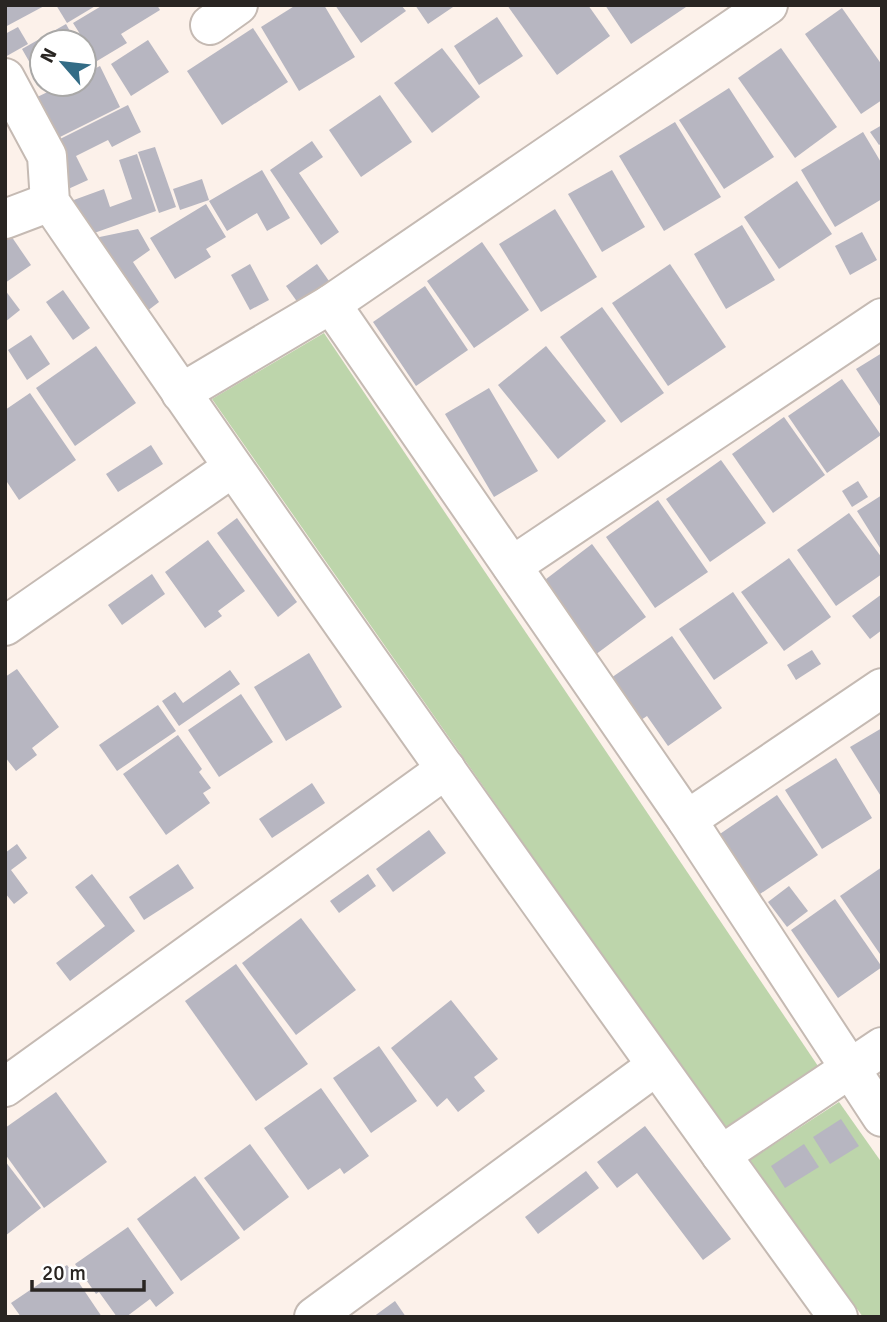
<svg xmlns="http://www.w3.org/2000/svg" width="887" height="1322" viewBox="0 0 887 1322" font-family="Signika,sans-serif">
	<rect width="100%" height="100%" fill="#fcf1ea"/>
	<g fill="#bdd5ab">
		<polygon points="324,333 820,1069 724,1130 212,399"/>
		<polygon points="839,1102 882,1163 882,1317 863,1317 748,1161"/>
	</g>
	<g fill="#b7b6c1">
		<polygon points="5,5 46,5 5,27"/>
		<polygon points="56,5 97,5 67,23"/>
		<polygon points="103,5 157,5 160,10 121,34 127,43 97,61 73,23"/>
		<polygon points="296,5 324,5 355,57 299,91 261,27"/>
		<polygon points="335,5 401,5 406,11 361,43"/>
		<polygon points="415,5 456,5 428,24"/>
		<polygon points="507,5 588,5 610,36 557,75"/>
		<polygon points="605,5 689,5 631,44"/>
		<polygon points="842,8 882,65 882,100 861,114 805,34"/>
		<polygon points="497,17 523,56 479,85 454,46"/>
		<polygon points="66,24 76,42 42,42 42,84 22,49"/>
		<polygon points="18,27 28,44 5,57 5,34"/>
		<polygon points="253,28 288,82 222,125 187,71"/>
		<polygon points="148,40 169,72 131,96 111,64"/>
		<polygon points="442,48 480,97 432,133 394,83"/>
		<polygon points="781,48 837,127 795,158 738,78"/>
		<polygon points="100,66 120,107 48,143 27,102 64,84 84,84 84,74"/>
		<polygon points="729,88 774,157 724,189 679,120"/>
		<polygon points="380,95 412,142 361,177 329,130"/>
		<polygon points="128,105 141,132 112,147 108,140 76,156 88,180 66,190 44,147"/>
		<polygon points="675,122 721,197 664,231 619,156"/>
		<polygon points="882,125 882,143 879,145 870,132"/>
		<polygon points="863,132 882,164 882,199 835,227 801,170"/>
		<polygon points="312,141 323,157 299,173 339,232 321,245 270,170"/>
		<polygon points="155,147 176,207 159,213 138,152"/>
		<polygon points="137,154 156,211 83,237 71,201 104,189 110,207 132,199 119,160"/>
		<polygon points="262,170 290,218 267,231 257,213 227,231 209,201"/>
		<polygon points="612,170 645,227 602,252 568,194"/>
		<polygon points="202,179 209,200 180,210 173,189"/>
		<polygon points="797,181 832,234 779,269 744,217"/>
		<polygon points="206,204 226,237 206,249 211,257 175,279 150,238"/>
		<polygon points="555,209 597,277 541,312 499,244"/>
		<polygon points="742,225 775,280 726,309 694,254"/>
		<polygon points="138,229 150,250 133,262 159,302 142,315 90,239"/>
		<polygon points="7,230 31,265 5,283 5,231"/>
		<polygon points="862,232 877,260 850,275 835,246"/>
		<polygon points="482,242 529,310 474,348 427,281"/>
		<polygon points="250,264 269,300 250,310 231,275"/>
		<polygon points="317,264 329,281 298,303 286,286"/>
		<polygon points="670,264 726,347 668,386 612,303"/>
		<polygon points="425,286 468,350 416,386 373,322"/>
		<polygon points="5,290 20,310 5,322"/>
		<polygon points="63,290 90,328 73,340 46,302"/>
		<polygon points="602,307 664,393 621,423 560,337"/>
		<polygon points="31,335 50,364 27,380 8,350"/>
		<polygon points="96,346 136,403 75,446 36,388"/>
		<polygon points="546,346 606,421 558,459 498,385"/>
		<polygon points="882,353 882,409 856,369"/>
		<polygon points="842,379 881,435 827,473 788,416"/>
		<polygon points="489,388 538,471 494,497 445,414"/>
		<polygon points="30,393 76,460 19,500 5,479 5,410"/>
		<polygon points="784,417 825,475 773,513 732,454"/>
		<polygon points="151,445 163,464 118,492 106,474"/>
		<polygon points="721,460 766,523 710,562 666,499"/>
		<polygon points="858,481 868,497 852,507 842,491"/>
		<polygon points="882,495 882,551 857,511"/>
		<polygon points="658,500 708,572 655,608 606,537"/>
		<polygon points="849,513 882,558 882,574 836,606 797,550"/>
		<polygon points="237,518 297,602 278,617 217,533"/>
		<polygon points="208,540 245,591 218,611 222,616 205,628 165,572"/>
		<polygon points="592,544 646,617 595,655 533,589"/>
		<polygon points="789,558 831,617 784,651 741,592"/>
		<polygon points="152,574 165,594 122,625 108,605"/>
		<polygon points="733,592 768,643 714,680 679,629"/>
		<polygon points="882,594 882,630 870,639 852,616"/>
		<polygon points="672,636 722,708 668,746 647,716 638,722 608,680"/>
		<polygon points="812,650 821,664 796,680 787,665"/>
		<polygon points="309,653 342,707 286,741 254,687"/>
		<polygon points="17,669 59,727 32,748 37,755 16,771 5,757 5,677"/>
		<polygon points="230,670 240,684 179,726 162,701 175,692 183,703"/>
		<polygon points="241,694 273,742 219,777 188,730"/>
		<polygon points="158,705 176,731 117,771 99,745"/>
		<polygon points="882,728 882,798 850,747"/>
		<polygon points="178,735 202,769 199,772 211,788 203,793 210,803 166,835 123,774"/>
		<polygon points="836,758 872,818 822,849 785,790"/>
		<polygon points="312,783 325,803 272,838 259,819"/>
		<polygon points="777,795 818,855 754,898 714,838"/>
		<polygon points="429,830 446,853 393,892 376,869"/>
		<polygon points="17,844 27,858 11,870 28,893 14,904 5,893 5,853"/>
		<polygon points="178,864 194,888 144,920 129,897"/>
		<polygon points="882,867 882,957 840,896"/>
		<polygon points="92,874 135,931 70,981 56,963 105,926 75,887"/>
		<polygon points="368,874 376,886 339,913 330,901"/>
		<polygon points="789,886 808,911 787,927 768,902"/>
		<polygon points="835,899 882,967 838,998 791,930"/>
		<polygon points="301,918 356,990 296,1035 242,963"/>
		<polygon points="236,964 308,1064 256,1101 185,1001"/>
		<polygon points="451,1000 498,1059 474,1077 485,1091 458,1112 447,1098 437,1107 391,1048"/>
		<polygon points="379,1046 417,1101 371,1133 333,1078"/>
		<polygon points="321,1088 369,1156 344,1174 340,1168 308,1190 264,1128"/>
		<polygon points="56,1092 107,1162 44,1208 5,1154 5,1128"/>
		<polygon points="841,1119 859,1146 830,1164 813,1137"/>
		<polygon points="645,1126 731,1239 703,1260 637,1173 617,1188 597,1162"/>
		<polygon points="250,1144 289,1197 244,1231 204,1178"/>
		<polygon points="804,1144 819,1167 785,1188 771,1166"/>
		<polygon points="5,1161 41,1208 5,1236"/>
		<polygon points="586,1171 599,1188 538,1234 525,1217"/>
		<polygon points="195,1176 240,1238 181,1281 137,1219"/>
		<polygon points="128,1227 174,1293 156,1307 150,1299 126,1317 117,1317 99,1292 96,1294 75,1264"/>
		<polygon points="67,1265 102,1317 21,1317 11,1303"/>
		<polygon points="395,1301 406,1317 373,1317"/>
	</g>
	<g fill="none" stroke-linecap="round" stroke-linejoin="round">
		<defs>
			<g id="street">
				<polyline points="210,25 238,5"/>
				<path d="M 5,78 L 47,156 L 50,202 C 307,577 571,948 838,1317"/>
				<polyline points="5,219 50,202"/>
				<polyline points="331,304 687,820 882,1117"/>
				<polyline points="181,393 331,304 768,5"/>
				<polyline points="512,566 882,318"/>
				<polyline points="5,626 232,468"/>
				<polyline points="687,820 882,688"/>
				<polyline points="5,1087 446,769"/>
				<polyline points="721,1155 882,1047"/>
				<polyline points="314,1317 656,1066"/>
			</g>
		</defs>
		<use href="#street" stroke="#c5bab3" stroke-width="42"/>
		<use href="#street" stroke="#fff" stroke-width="38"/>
	</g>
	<rect width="887" height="1322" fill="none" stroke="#292522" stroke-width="14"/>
	<g transform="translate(63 63) rotate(298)"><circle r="33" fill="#ffffff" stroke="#a9a8a7" stroke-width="2"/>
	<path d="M0-5L12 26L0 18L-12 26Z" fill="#336c86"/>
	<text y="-10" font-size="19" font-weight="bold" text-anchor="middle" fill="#292522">N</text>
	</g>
	<path d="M32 1280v10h112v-10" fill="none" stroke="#292522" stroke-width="3.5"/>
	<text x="42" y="1280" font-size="21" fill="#292522" stroke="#ffffff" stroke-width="5" paint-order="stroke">20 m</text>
</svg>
